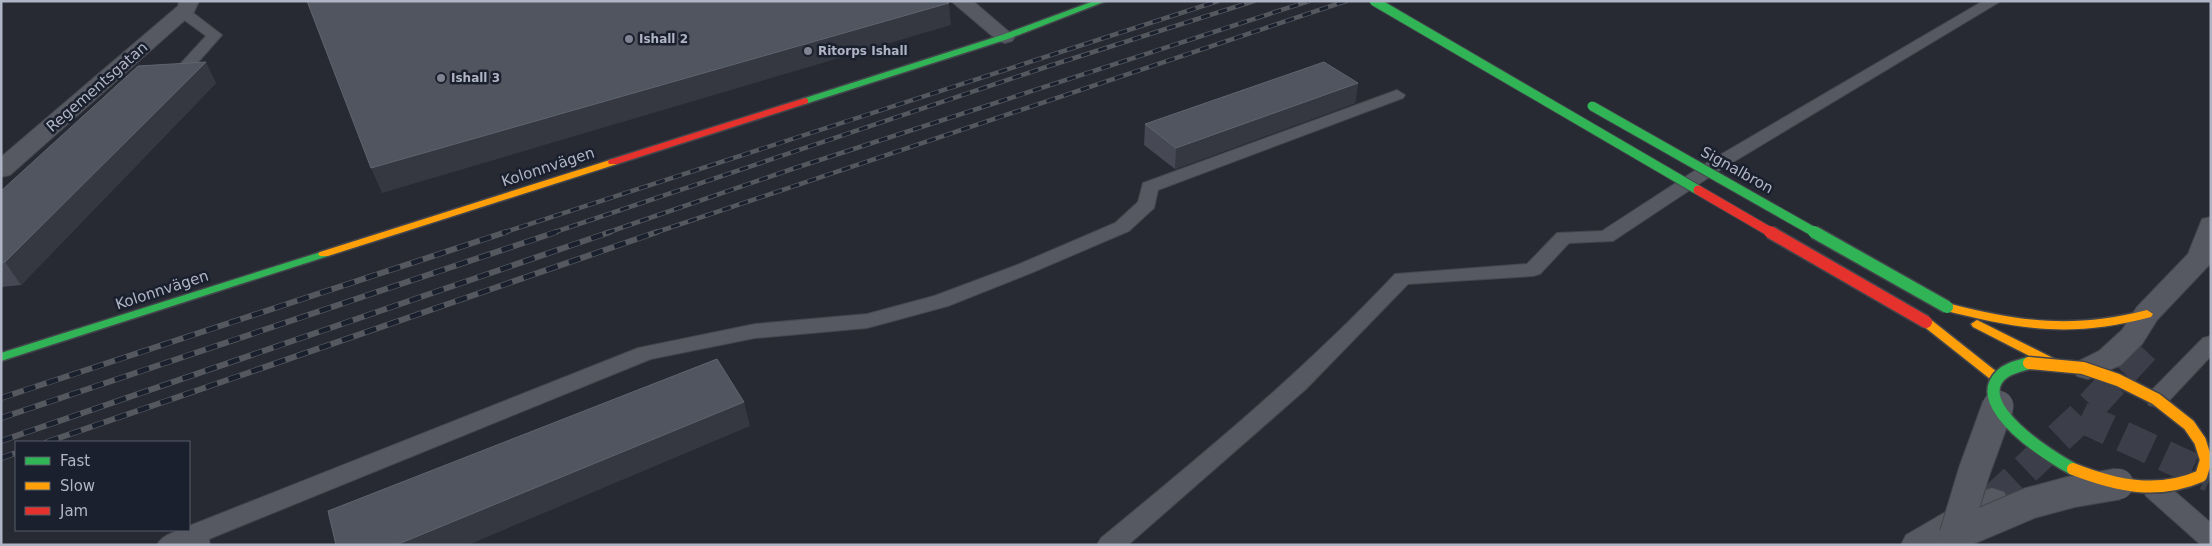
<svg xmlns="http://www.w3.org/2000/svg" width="2212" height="546" viewBox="0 0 2212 546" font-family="'DejaVu Sans',sans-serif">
	<rect width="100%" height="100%" fill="#272a33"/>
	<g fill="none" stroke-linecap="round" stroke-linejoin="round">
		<g stroke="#3c3f49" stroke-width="31" stroke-dasharray="31 15" stroke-linecap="butt">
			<polyline points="2081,417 2211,477"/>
			<polyline points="1992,501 2081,417 2151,341"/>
		</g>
		<defs>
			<g id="lane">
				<path d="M 1983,1 L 2001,1 L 1720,170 L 1613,241 L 1569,243 L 1540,274 L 1533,276 L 1408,284 L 1306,389 L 1128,545 L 1097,545 L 1101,538 C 1203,454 1305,370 1395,274 L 1527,264 L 1557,233 L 1602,231 L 1708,162 Z"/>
				<polygon points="180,10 192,12 222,35 186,76 180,78 172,73 206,36 183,19 175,17 173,14 175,11"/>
				<path d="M 1397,90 L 1405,95 L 1403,98 L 1158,190 L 1154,208 L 1129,231 L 1031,273 L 948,306 L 867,328 L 755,338 L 651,359 L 209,539 L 210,545 L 157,545 C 163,534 177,530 189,530 L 189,526 L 638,348 L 755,324 L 867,314 L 934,296 L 1017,265 L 1115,223 L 1138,202 L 1143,183 Z"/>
				<polygon points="2211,336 2211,356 2165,405 2157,407 2149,405 2146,399 2149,393 2203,338"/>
				<polygon points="2155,480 2164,482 2211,523 2211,545 2201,545 2146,496 2143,489 2146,482"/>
			</g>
			<g id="street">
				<polygon points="179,1 199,1 194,12 10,175 1,177 1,157 178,6"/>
				<polygon points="951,1 973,1 1015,37 1012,41 1005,43 998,41"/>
				<polygon points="2211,217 2211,263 2157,320 2142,344 2121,365 2088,379 2077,376 2073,369 2077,362 2099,351 2122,330 2137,307 2188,254 2202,219"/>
				<polygon points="1992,488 2004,492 2009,501 2004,510 1948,545 1901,545 1906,535 1980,492"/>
			</g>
			<g id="fast">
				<polygon points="1094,1 1106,1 1008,39 808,103 805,104 800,101 802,99 1002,35"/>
				<polygon points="324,251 330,254 328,256 1,361 1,353"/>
			</g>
			<g id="slow">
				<polygon points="613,159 617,160 618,162 617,164 328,256 320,256 318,254 320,252"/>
				<path d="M 1947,303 C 2020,322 2073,329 2147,310 L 2153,314 L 2151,317 C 2072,338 2021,330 1943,310 L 1941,307 Z"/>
				<polygon points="1926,318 1930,319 2002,376 2004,379 2002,382 1994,382 1922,325 1920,322"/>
				<polygon points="1977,320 2057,360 2059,363 2057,366 2049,366 1973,327 1971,324"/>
			</g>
			<polygon id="jam" points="805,98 808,99 808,103 617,164 609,164 608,162 609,160"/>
		</defs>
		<use href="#lane" stroke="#43454c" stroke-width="2"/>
		<use href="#street" stroke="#43454c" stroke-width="2"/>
		<use href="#fast" stroke="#43454c" stroke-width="3"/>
		<use href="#slow" stroke="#43454c" stroke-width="3"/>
		<use href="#jam" stroke="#43454c" stroke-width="3"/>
		<use href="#lane" fill="#565961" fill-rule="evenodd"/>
		<use href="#street" fill="#565961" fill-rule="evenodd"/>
		<use href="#fast" fill="#30b455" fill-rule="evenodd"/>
		<use href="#slow" fill="#ff9f0a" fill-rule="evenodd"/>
		<use href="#jam" fill="#e5322d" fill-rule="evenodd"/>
		<defs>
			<g id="rail-far1">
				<polyline points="502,233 1218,1"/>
				<polyline points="552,233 1049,66 1254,1"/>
				<polyline points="606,233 795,168 1309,1"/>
				<polyline points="654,233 1346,1"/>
			</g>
			<g id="rail">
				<polyline points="1,398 506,232"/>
				<polyline points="1,418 556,232"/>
				<polyline points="1,441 610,232"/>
				<polyline points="47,442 657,232"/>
				<polyline points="1,458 16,453"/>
			</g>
		</defs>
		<use href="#rail-far1" stroke="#55585e" stroke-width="4.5"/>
		<use href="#rail" stroke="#55585e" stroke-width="6"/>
		<use href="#rail-far1" stroke="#1a202d" stroke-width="3" stroke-dasharray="9" stroke-linecap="butt"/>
		<use href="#rail" stroke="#1a202d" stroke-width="4.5" stroke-dasharray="12" stroke-linecap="butt"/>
		<defs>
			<g id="street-bridge">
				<polyline points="1955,535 2030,503 2071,492 2118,484"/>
				<polyline points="1955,535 1974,472 1998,406"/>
			</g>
			<g id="fast-bridge-far1">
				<polyline points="1374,1 1698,190"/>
				<polyline points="1592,106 1816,233"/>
			</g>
			<g id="fast-bridge">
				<polyline points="1814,232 1947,307"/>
				<path d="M 2029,363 C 2019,366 2008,368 2001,375 C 1968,406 2052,458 2073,469"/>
			</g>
			<path id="slow-bridge" d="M 2029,363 L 2083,368 L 2118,380 L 2156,399 L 2189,425 L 2200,441 L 2206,460 L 2201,476 C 2157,495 2117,486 2073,469"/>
			<polyline id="jam-bridge-far1" points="1698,190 1772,233"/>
			<polyline id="jam-bridge" points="1770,232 1926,322"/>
		</defs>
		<use href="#street-bridge" stroke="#43454c" stroke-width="33" stroke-linecap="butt"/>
		<use href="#fast-bridge-far1" stroke="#43454c" stroke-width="11" stroke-linecap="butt"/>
		<use href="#fast-bridge" stroke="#43454c" stroke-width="15" stroke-linecap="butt"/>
		<use href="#slow-bridge" stroke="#43454c" stroke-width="15" stroke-linecap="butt"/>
		<use href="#jam-bridge-far1" stroke="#43454c" stroke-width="11" stroke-linecap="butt"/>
		<use href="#jam-bridge" stroke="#43454c" stroke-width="15" stroke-linecap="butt"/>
		<use href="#street-bridge" stroke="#565961" stroke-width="31"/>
		<use href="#fast-bridge-far1" stroke="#30b455" stroke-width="9"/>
		<use href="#fast-bridge" stroke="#30b455" stroke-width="12"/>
		<use href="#slow-bridge" stroke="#ff9f0a" stroke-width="12"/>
		<use href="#jam-bridge-far1" stroke="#e5322d" stroke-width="9"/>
		<use href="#jam-bridge" stroke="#e5322d" stroke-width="12"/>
	</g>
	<g fill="#464953">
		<polygon points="216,83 21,285 1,287 1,191"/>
		<polygon points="1358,83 1355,103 1175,169 1144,145 1145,124"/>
	</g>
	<g fill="#353841">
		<polygon points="949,3 951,25 382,193 371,168"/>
		<polygon points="206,62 216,83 21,285 5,262"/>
		<polygon points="1358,83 1355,103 1175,169 1176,148"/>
		<polygon points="744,402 750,426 468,545 396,545"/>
	</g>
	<g fill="#51555f" stroke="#60646f">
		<polygon points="307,1 947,1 949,3 371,168"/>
		<polygon points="206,62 5,262 1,263 1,191 138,66"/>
		<polygon points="1324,62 1358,83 1176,148 1145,124"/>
		<polygon points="717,359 744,402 396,545 336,545 328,511"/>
	</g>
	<g fill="#808492" stroke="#1a202d" stroke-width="2">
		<circle cx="629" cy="39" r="5"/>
		<circle cx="808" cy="51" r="5"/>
		<circle cx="441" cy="78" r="5"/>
	</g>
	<g text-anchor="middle" stroke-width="5" stroke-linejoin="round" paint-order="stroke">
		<g font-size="12" font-weight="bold" fill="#b0b5c5" stroke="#1a202d" text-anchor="start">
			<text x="639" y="43">Ishall 2</text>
			<text x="818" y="55">Ritorps Ishall</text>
			<text x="451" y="82">Ishall 3</text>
		</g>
		<g font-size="15" fill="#b0b5c5" stroke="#1a202d">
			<text transform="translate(97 87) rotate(-41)" y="5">Regementsgatan</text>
			<text transform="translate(548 167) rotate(-18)" y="5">Kolonnvägen</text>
			<text transform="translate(1737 170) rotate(29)" y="5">Signalbron</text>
			<text transform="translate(162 290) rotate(-18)" y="5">Kolonnvägen</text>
		</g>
	</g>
	<rect width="2212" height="546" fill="none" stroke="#b0b5c5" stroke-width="5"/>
	<rect x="15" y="441" width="175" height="90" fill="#1a202d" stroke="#565c6a"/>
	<rect x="25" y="457" width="25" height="8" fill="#30b455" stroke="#565c6a"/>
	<text x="60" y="466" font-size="15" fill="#b0b5c5">Fast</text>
	<rect x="25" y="482" width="25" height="8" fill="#ff9f0a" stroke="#565c6a"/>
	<text x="60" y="491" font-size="15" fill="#b0b5c5">Slow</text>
	<rect x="25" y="507" width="25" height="8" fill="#e5322d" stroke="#565c6a"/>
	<text x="60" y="516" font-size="15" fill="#b0b5c5">Jam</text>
</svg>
